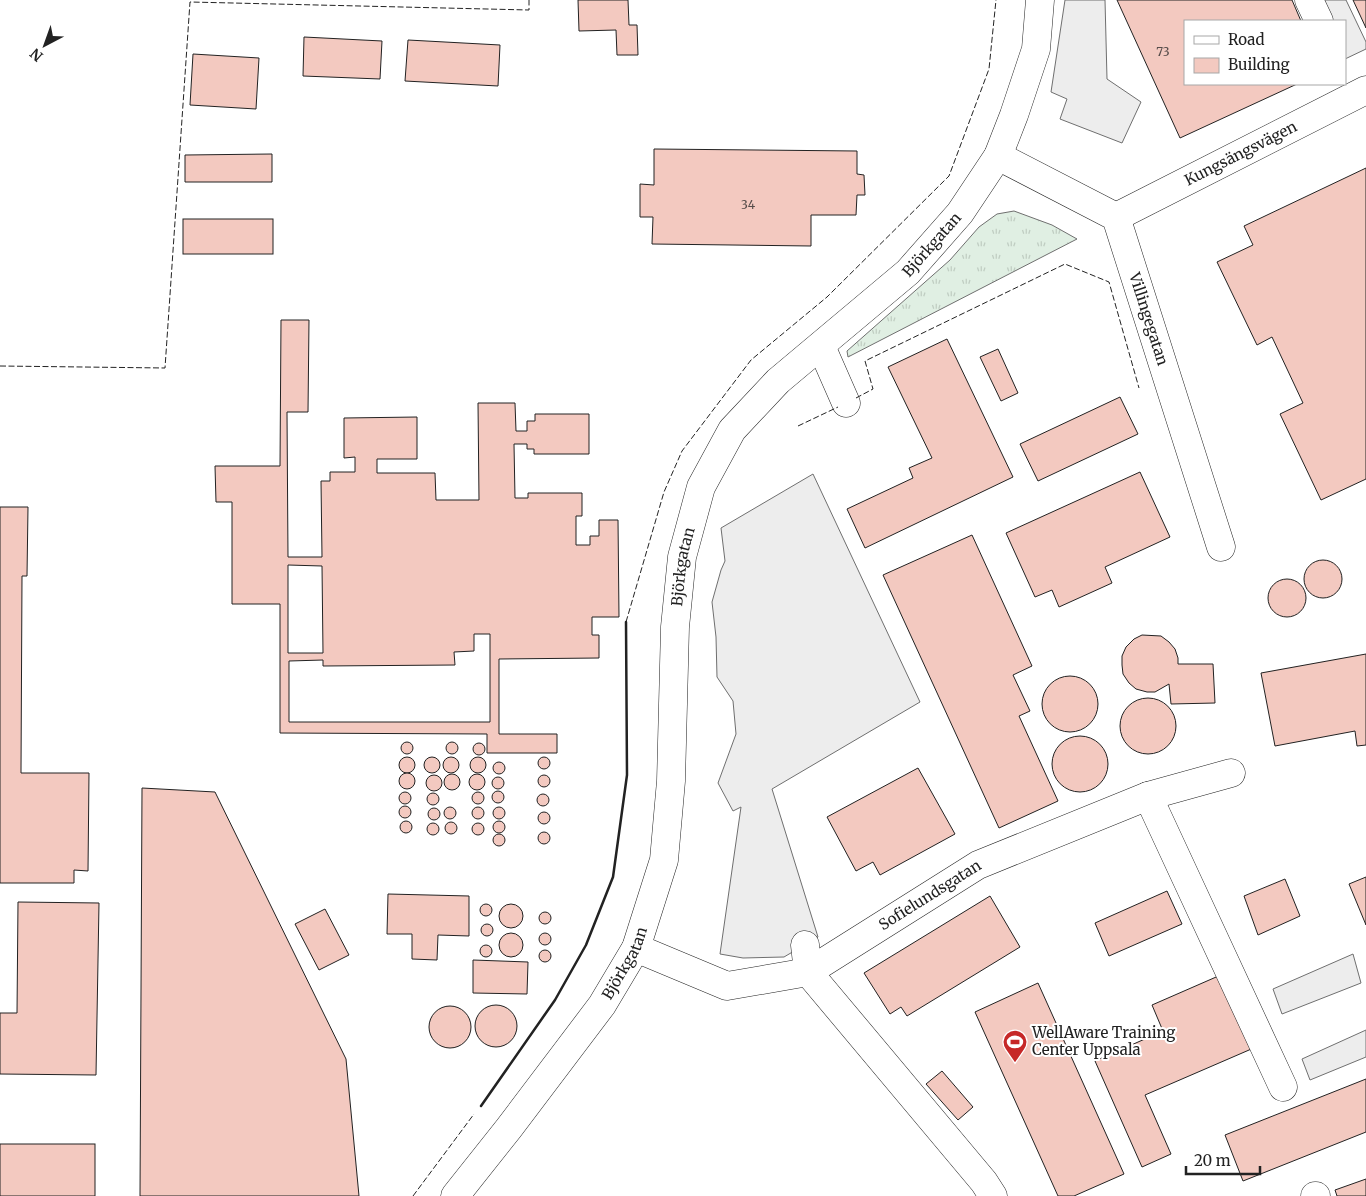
<svg xmlns="http://www.w3.org/2000/svg" width="1366" height="1196" viewBox="0 0 1366 1196" font-family="Merriweather,serif">
	<defs>
		<pattern id="grass-tufts" width="24" height="20" patternUnits="userSpaceOnUse" patternTransform="scale(1.25)"><rect width="24" height="20" fill="#e0efe3"/><path d="M3 7l-1-3M5 7V3M7 7l1-3M15 17l-1-3M17 17v-4M19 17l1-3" fill="none" stroke="#c0cdc2"/></pattern>
	</defs>
	<rect width="100%" height="100%" fill="#fff"/>
	<polygon fill="url(#grass-tufts)" stroke="#6f6f6f" points="1014,211 1052,225 1077,239 848,357 847,351 950,260 979,227 997,214"/>
	<g fill="#ededed" stroke="#6f6f6f">
		<polygon points="1065,0 1105,0 1107,79 1141,102 1122,143 1060,119 1067,99 1051,92"/>
		<polygon points="1309,0 1346,0 1366,42 1366,49 1345,59 1345,21 1319,21"/>
		<polygon points="813,474 920,702 772,789 818,937 784,957 743,958 720,954 741,807 733,811 718,783 736,734 733,701 717,677 716,637 712,602 721,570 725,561 721,528"/>
		<polygon points="1353,954 1361,983 1282,1014 1273,989"/>
		<polygon points="1366,1030 1366,1057 1310,1080 1302,1059"/>
	</g>
	<g fill="#f3c9c0" stroke="#222" fill-rule="evenodd">
		<polygon points="578,0 628,0 629,25 637,25 638,55 617,55 616,30 579,31"/>
		<polygon points="1117,0 1292,0 1301,21 1185,21 1185,84 1297,84 1180,138"/>
		<polygon points="1353,0 1366,0 1366,28"/>
		<polygon points="304,37 382,41 380,79 303,76"/>
		<polygon points="408,40 500,45 498,86 405,81"/>
		<polygon points="193,54 259,58 256,109 190,105"/>
		<polygon points="654,149 857,151 857,174 864,175 865,195 857,195 856,215 811,215 811,246 652,244 653,217 640,217 640,184 654,185"/>
		<polygon points="272,154 272,182 185,182 185,155"/>
		<polygon points="1366,168 1366,479 1321,500 1280,414 1303,403 1272,337 1257,345 1217,262 1253,245 1244,226"/>
		<rect x="183" y="219" width="90" height="35"/>
		<path d="M 281,320 L 309,320 L 308,412 L 287,412 L 288,557 L 322,557 L 321,481 L 330,481 L 330,472 L 355,472 L 355,457 L 344,458 L 344,418 L 417,417 L 417,459 L 377,459 L 377,473 L 435,473 L 436,500 L 479,500 L 478,403 L 515,403 L 516,431 L 527,431 L 527,421 L 535,421 L 535,414 L 589,414 L 589,454 L 534,454 L 534,449 L 527,449 L 527,444 L 514,444 L 515,498 L 528,498 L 528,493 L 582,493 L 582,516 L 576,516 L 576,545 L 590,545 L 590,536 L 599,536 L 599,520 L 618,520 L 619,617 L 592,617 L 592,635 L 599,635 L 599,658 L 499,659 L 499,734 L 557,734 L 557,753 L 487,753 L 487,734 L 280,733 L 280,604 L 232,604 L 232,502 L 216,502 L 215,466 L 280,466 ZM 288,565 L 322,566 L 323,653 L 288,653 ZM 474,634 L 490,634 L 490,722 L 289,722 L 289,661 L 323,660 L 323,666 L 455,665 L 454,652 L 474,651 Z"/>
		<polygon points="947,339 1013,477 865,548 847,509 913,478 909,468 932,458 888,367"/>
		<polygon points="998,349 1018,393 1001,401 980,357"/>
		<polygon points="1120,397 1138,434 1038,481 1020,444"/>
		<polygon points="1140,472 1170,537 1105,567 1112,583 1059,607 1052,590 1035,597 1006,533"/>
		<polygon points="0,507 28,507 27,576 22,576 21,773 89,773 88,871 74,870 74,883 0,883"/>
		<polygon points="972,535 1032,666 1013,675 1030,711 1019,716 1058,801 999,828 883,575"/>
		<circle cx="1323" cy="579" r="19"/>
		<circle cx="1287" cy="598" r="19"/>
		<polygon points="1142,635 1161,636 1169,642 1175,649 1178,658 1178,664 1213,664 1215,703 1171,704 1169,684 1155,692 1147,692 1136,689 1129,683 1123,674 1122,665 1122,656 1126,647 1134,639"/>
		<polygon points="1366,654 1366,745 1357,746 1355,731 1275,746 1261,673"/>
		<circle cx="1070" cy="704" r="28"/>
		<circle cx="1148" cy="726" r="28"/>
		<circle cx="1080" cy="764" r="28"/>
		<circle cx="452" cy="748" r="6"/>
		<circle cx="407" cy="748" r="6"/>
		<circle cx="479" cy="749" r="6"/>
		<circle cx="544" cy="763" r="6"/>
		<circle cx="451" cy="765" r="8"/>
		<circle cx="432" cy="765" r="8"/>
		<circle cx="407" cy="765" r="8"/>
		<circle cx="478" cy="765" r="8"/>
		<circle cx="499" cy="768" r="6"/>
		<polygon points="918,768 955,834 880,875 873,862 856,871 827,817"/>
		<circle cx="407" cy="781" r="8"/>
		<circle cx="477" cy="782" r="8"/>
		<circle cx="452" cy="782" r="8"/>
		<circle cx="544" cy="781" r="6"/>
		<circle cx="434" cy="783" r="8"/>
		<circle cx="498" cy="783" r="6"/>
		<polygon points="142,788 215,792 346,1059 359,1196 140,1196"/>
		<circle cx="498" cy="797" r="6"/>
		<circle cx="405" cy="798" r="6"/>
		<circle cx="478" cy="798" r="6"/>
		<circle cx="433" cy="799" r="6"/>
		<circle cx="543" cy="800" r="6"/>
		<circle cx="405" cy="812" r="6"/>
		<circle cx="499" cy="813" r="6"/>
		<circle cx="478" cy="813" r="6"/>
		<circle cx="450" cy="813" r="6"/>
		<circle cx="434" cy="814" r="6"/>
		<circle cx="544" cy="818" r="6"/>
		<circle cx="406" cy="827" r="6"/>
		<circle cx="499" cy="827" r="6"/>
		<circle cx="451" cy="828" r="6"/>
		<circle cx="433" cy="829" r="6"/>
		<circle cx="478" cy="829" r="6"/>
		<circle cx="544" cy="838" r="6"/>
		<circle cx="499" cy="840" r="6"/>
		<polygon points="1366,877 1366,925 1349,884"/>
		<polygon points="1285,879 1300,916 1258,935 1244,896"/>
		<polygon points="1167,891 1182,924 1109,956 1095,923"/>
		<polygon points="388,894 469,896 469,936 438,935 437,960 412,959 412,934 387,934"/>
		<polygon points="990,896 1020,947 907,1016 901,1007 890,1014 864,973"/>
		<polygon points="18,902 99,903 96,1075 0,1074 0,1013 17,1013"/>
		<circle cx="486" cy="910" r="6"/>
		<circle cx="511" cy="916" r="12"/>
		<polygon points="325,909 349,955 319,970 295,924"/>
		<circle cx="545" cy="918" r="6"/>
		<circle cx="487" cy="930" r="6"/>
		<circle cx="545" cy="939" r="6"/>
		<circle cx="511" cy="945" r="12"/>
		<circle cx="486" cy="951" r="6"/>
		<circle cx="545" cy="956" r="6"/>
		<polygon points="473,960 528,962 527,994 473,993"/>
		<polygon points="1223,974 1256,1047 1145,1095 1171,1154 1142,1167 1095,1061 1163,1031 1152,1005"/>
		<polygon points="1038,983 1124,1174 1074,1196 1058,1196 975,1012"/>
		<circle cx="496" cy="1026" r="21"/>
		<circle cx="450" cy="1027" r="21"/>
		<polygon points="942,1071 973,1107 958,1120 926,1084"/>
		<polygon points="1366,1079 1366,1132 1243,1181 1225,1135"/>
		<rect x="0" y="1144" width="95" height="52"/>
		<polygon points="1366,1179 1366,1196 1337,1196 1335,1190"/>
	</g>
	<g fill="none" stroke-linecap="round" stroke-linejoin="round">
		<defs>
			<g id="minor">
				<polyline points="1309,0 1319,21"/>
				<path id="s1" d="M 998,156 L 1116,217 L 1221,547"/>
				<path id="s2" d="M 1116,217 L 1366,90"/>
				<polyline points="821,346 846,403"/>
				<polyline points="1148,796 1283,1087"/>
				<polyline points="805,945 808,972 984,1182 993,1196"/>
				<path id="s3" d="M 636,948 L 727,986 L 808,972 L 978,865 L 1148,796 L 1231,773"/>
				<path id="s4" d="M 455,1196 L 509,1128 L 602,1005 L 636,948 L 664,860 L 671,781 L 675,627 L 682,557 L 701,487 L 732,430 L 778,381 L 908,272 L 960,213 L 998,156 L 1014,115 L 1036,49 L 1040,0"/>
				<polyline points="1315,1196 1316,1196"/>
			</g>
		</defs>
		<use href="#minor" stroke="#222" stroke-width="29"/>
		<use href="#minor" stroke="#fff" stroke-width="28"/>
		<g stroke="#222" stroke-width="1" stroke-dasharray="6 2.5" stroke-linecap="butt">
			<polyline points="0,366 165,368 190,2 529,10 529,0"/>
			<polyline points="856,398 873,389 865,361 1065,264 1109,282 1139,388"/>
			<polyline points="798,426 838,407"/>
			<polyline points="626,622 664,492 682,451 751,360 827,297 949,176 989,69 996,0"/>
			<polyline points="413,1196 474,1114"/>
		</g>
		<polyline stroke="#222" stroke-width="2.5" points="481,1106 555,1000 586,945 613,877 627,775 626,622"/>
	</g>
	<defs>
		<symbol id="stadium-pin" viewBox="-11 -11 22 30"><path d="M0 17L-7.5 6A9.5 9.5 0 1 1 7.5 6Z" fill="#c62828" stroke="#fff"/><path d="M0-5a6.5 5 0 1 0 0 10a6.5 5 0 1 0 0-10ZM-3.5-1.8h7v3.6h-7Z" fill="#fff"/></symbol>
	</defs>
	<g fill-rule="evenodd">
		<use href="#stadium-pin" x="1001" y="1028" width="28" height="38"/>
	</g>
	<g text-anchor="middle" stroke-width="4" stroke-linejoin="round" paint-order="stroke">
		<g font-size="12" fill="#564c4a">
			<text x="1163" y="56">73</text>
			<text x="748" y="209">34</text>
		</g>
		<g font-size="15" fill="#222" stroke="#fff">
			<text dy="5" stroke="none"><textPath href="#s2" startOffset="140">Kungsängsvägen</textPath></text>
			<text dy="5" stroke="none"><textPath href="#s4" startOffset="1114">Björkgatan</textPath></text>
			<text dy="5" stroke="none"><textPath href="#s1" startOffset="240">Villingegatan</textPath></text>
			<text dy="5" stroke="none"><textPath href="#s4" startOffset="694">Björkgatan</textPath></text>
			<text dy="5" stroke="none"><textPath href="#s3" startOffset="325">Sofielundsgatan</textPath></text>
			<text dy="5" stroke="none"><textPath href="#s4" startOffset="289">Björkgatan</textPath></text>
		</g>
		<g font-size="15" fill="#222" stroke="#fff" text-anchor="start">
			<text x="1032" y="1038">WellAware Training<tspan x="1032" dy="17">Center Uppsala</tspan></text>
		</g>
	</g>
	<rect x="1184" y="20" width="162" height="65" fill="#ffffff" stroke="#a7a7a7"/>
	<rect x="1194" y="36" width="25" height="8" fill="#ffffff" stroke="#a7a7a7"/>
	<text x="1228" y="45" font-size="15" fill="#222222">Road</text>
	<rect x="1194" y="58" width="25" height="15" fill="#f3c9c0" stroke="#a7a7a7"/>
	<text x="1228" y="70" font-size="15" fill="#222222">Building</text>
	<g transform="translate(45 45) rotate(221)" stroke="#ffffff" stroke-width="4" paint-order="stroke">
	<path d="M0-4L9 19L0 12L-9 19Z" fill="#222222"/>
	<text y="-8" font-size="14" font-weight="bold" text-anchor="middle" fill="#222222">N</text>
	</g>
	<path d="M1186 1166v8h74v-8" fill="none" stroke="#222222" stroke-width="2.5"/>
	<text x="1194" y="1166" font-size="15" fill="#222222" stroke="#ffffff" stroke-width="4" paint-order="stroke">20 m</text>
</svg>
